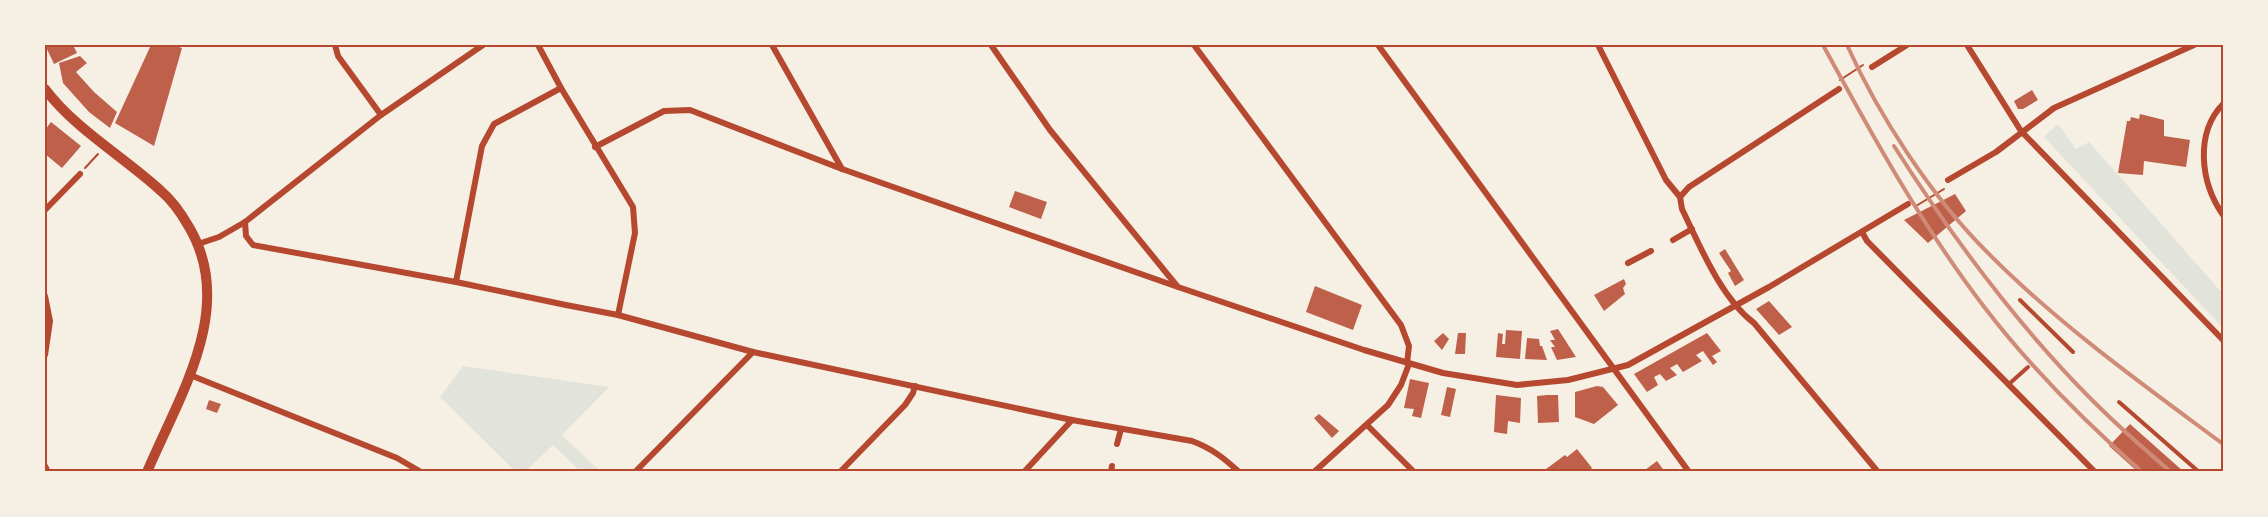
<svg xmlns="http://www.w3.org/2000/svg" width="2268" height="517" viewBox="0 0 2268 517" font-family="Montserrat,sans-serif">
	<rect width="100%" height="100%" fill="#f6efe4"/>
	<g fill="#e2e4dc">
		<polygon points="2058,124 2076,149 2089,142 2223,294 2223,328 2044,137"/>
		<polygon points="463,366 609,387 562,435 601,472 581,472 553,445 525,472 516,472 440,397"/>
	</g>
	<g fill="#bf614a">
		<polygon points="45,45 73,45 77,53 54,64"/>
		<polygon points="151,45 173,45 182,48 154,146 115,123"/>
		<polygon points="80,56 87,63 76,72 94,92 117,112 110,128 89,112 63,83 59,63"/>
		<polygon points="2032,90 2038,100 2023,109 2018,109 2014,101"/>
		<polygon points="2140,114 2164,120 2164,136 2190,140 2186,167 2144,161 2143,175 2118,173 2127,121 2130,121 2131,117 2139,119"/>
		<polygon points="51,122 81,146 62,168 45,154 45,130"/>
		<polygon points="1015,191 1047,202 1041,219 1009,207"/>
		<polygon points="1955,194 1966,211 1928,243 1904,220"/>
		<polygon points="1725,249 1744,280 1735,286 1728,273 1731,271 1719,253"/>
		<polygon points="1624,279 1626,284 1623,288 1625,294 1604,311 1594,295"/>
		<polygon points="1315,286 1362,305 1353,330 1306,312"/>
		<polygon points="1769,301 1792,327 1779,335 1756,309"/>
		<polygon points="1558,329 1576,357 1557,360 1551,347 1555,347 1550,340 1555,340 1550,331"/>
		<polygon points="1506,330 1522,331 1520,359 1496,357 1498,333 1503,334 1502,344 1505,344"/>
		<polygon points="1443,333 1449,339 1442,350 1434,341"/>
		<polygon points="1458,333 1466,333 1465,354 1455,354"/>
		<polygon points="1707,333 1721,351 1712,356 1717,362 1713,365 1703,351 1696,355 1702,361 1683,372 1677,364 1670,368 1677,375 1666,381 1660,374 1654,377 1658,385 1647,392 1634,374"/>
		<polygon points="1527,338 1539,339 1540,346 1542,346 1547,360 1525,359"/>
		<polygon points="1410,379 1429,383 1421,418 1412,416 1414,409 1404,408"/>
		<polygon points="1597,386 1603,387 1618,405 1594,424 1575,417 1575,392"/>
		<polygon points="1447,387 1456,389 1450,417 1441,415"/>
		<polygon points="1496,395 1521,398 1520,423 1508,421 1507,434 1494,432"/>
		<polygon points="1547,395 1558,395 1559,422 1538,423 1537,396"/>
		<polygon points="209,400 221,404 217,413 206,409"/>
		<polygon points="1319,414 1339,431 1332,438 1314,418"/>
		<polygon points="2130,424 2184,472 2138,472 2109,446"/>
		<polygon points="1577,449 1592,468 1588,472 1542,472 1565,455 1567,457"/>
		<polygon points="1657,461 1665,472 1641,472 1645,470"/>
	</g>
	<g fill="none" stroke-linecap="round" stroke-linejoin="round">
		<g stroke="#b5482f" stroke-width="2">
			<polyline points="1840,80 1863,65"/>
			<polyline points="85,168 98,154"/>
			<polyline points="1916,206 1944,189"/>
		</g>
		<g stroke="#b5482f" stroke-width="4">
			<polyline points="2020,300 2073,352"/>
			<polyline points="2009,384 2028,367"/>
			<polyline points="2119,402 2199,472"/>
		</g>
		<g stroke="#b5482f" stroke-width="6">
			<polyline points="335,45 338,56 381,115"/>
			<polyline points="538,45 561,88 633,207 635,233 618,315"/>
			<polyline points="772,45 842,169"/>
			<polyline points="991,45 1050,130 1177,286"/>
			<polyline points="1194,45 1401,325 1409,346 1407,363"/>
			<polyline points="1378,45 1689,472"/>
			<path d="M 1598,45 L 1666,180 L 1680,197 L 1682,209 C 1700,246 1721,298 1754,323 L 1878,472"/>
			<polyline points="1967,45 2021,131 2223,340"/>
			<polyline points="1872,67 1907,45"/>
			<path d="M 2223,104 C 2195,133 2200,182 2223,215"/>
			<polyline points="595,147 664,111 690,110 842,169 1178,287 1364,350 1443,373 1517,385 1568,380 1628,365 1769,287 1908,204"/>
			<polyline points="1948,180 1996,152 2054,108 2194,45"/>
			<polyline points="1680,197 1689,187 1839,89"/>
			<polyline points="45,210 80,174"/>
			<path d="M 245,222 L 246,236 L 253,245 L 456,282 L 566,305 L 618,315 L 753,352 L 1072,420 L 1192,441 C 1211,448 1224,458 1239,472"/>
			<polyline points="1862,232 1867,241 2095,472"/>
			<polyline points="1673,240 1692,229"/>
			<polyline points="198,244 219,237 245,222 381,115 483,45"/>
			<polyline points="1628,263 1651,251"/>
			<polyline points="456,282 482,146 494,124 561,88"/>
			<polyline points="45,296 50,321 45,355"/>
			<polyline points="190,375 397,458 421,472"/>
			<polyline points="1367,425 1414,472"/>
			<polyline points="1117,444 1121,429"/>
			<polyline points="45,466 48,472"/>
			<polyline points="635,472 753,352"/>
			<polyline points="840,472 905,405 913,393 915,386"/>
			<polyline points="1024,472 1072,420"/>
			<polyline points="1111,472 1112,466"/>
			<polyline points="1314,472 1388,405 1401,385 1409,364"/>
		</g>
		<path stroke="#b5482f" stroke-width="10" d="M 45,89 C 76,130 123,156 161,191 C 173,201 181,213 189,227 C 237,308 179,396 147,472"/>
		<g stroke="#cf8b77" stroke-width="4">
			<path d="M 1823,45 C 1872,135 1922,226 1985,308 C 2031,368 2085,422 2142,472"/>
			<path d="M 1847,45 C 1879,116 1931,196 1987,252 C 2058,324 2142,384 2223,444"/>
			<path d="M 1894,146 C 1952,237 2017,325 2093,401 C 2118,426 2144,449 2171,472"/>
		</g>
	</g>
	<rect width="2268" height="517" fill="none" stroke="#f6efe4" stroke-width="93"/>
	<rect x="46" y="46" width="2176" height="424" fill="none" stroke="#b5482f" stroke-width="2"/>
</svg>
